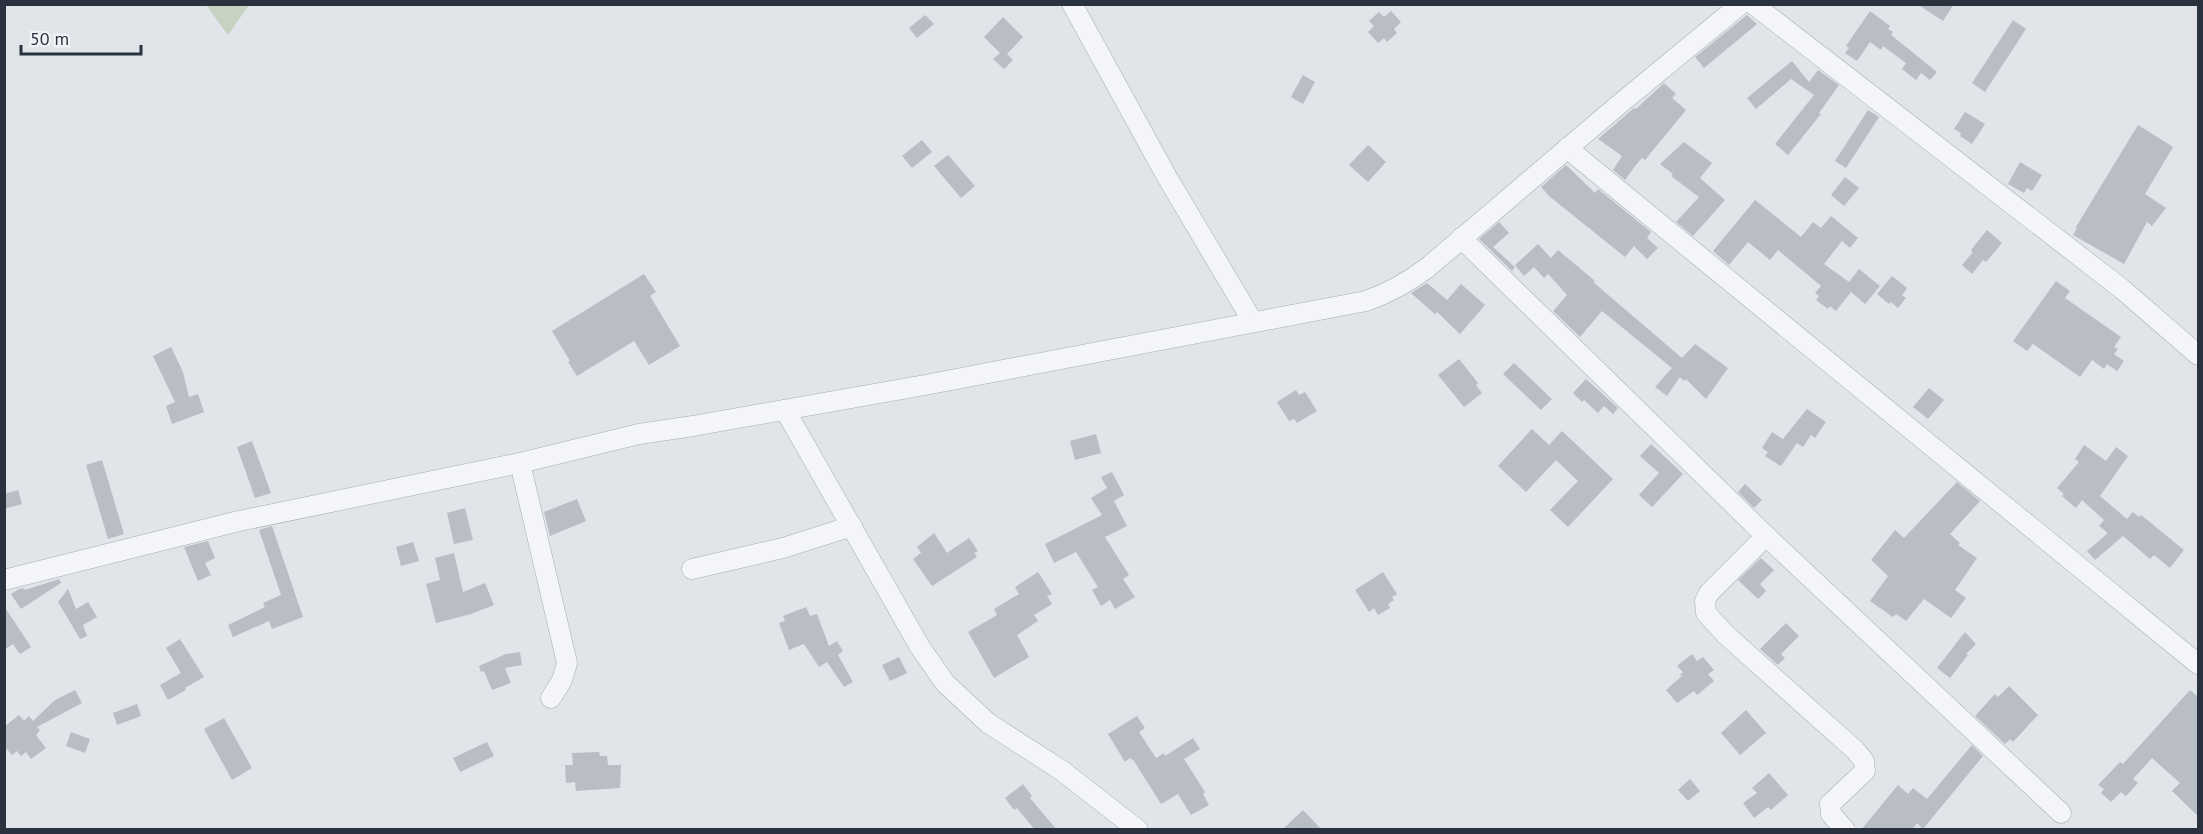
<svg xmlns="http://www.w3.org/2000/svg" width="2203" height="834" viewBox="0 0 2203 834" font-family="'PT Sans',sans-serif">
	<rect width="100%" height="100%" fill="#e1e4e9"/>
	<polygon fill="#c6d3c3" points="206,5 249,5 228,35"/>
	<g fill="#b9bdc6">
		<polygon points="1917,4 1954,4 1943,21"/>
		<polygon points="1391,11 1401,22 1394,29 1397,33 1387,42 1384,38 1378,43 1368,32 1374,26 1369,21 1379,12 1384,17"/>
		<polygon points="1870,11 1890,26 1888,29 1893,32 1891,35 1937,72 1930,80 1921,73 1916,80 1902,69 1906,63 1883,46 1881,50 1870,42 1857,61 1845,53 1849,48 1846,46"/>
		<polygon points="925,15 934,24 917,38 909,28"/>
		<polygon points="1747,15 1757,24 1704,68 1695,57"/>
		<polygon points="1003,17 1023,37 1007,54 1013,60 1004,69 993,59 1000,53 984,37"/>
		<polygon points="2013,20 2026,29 1985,92 1972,83"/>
		<polygon points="1792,61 1809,82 1818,70 1839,85 1819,113 1821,114 1788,155 1775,144 1814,95 1791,79 1756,109 1747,98"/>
		<polygon points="1303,75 1315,82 1303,104 1291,97"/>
		<polygon points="1664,83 1676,94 1672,98 1686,110 1645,160 1642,158 1635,166 1625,180 1613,170 1622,156 1598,139 1634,108 1636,109"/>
		<polygon points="1868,110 1879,117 1846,168 1835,161"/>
		<polygon points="1965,112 1985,124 1972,144 1960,136 1961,133 1954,129"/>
		<polygon points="2138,125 2173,147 2145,194 2166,208 2152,226 2147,222 2124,264 2073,235 2077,228 2076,227"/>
		<polygon points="922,140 932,152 912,168 902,156"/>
		<polygon points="1684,142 1712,163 1700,178 1725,200 1693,236 1676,222 1699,197 1671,176 1673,174 1660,164"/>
		<polygon points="1368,145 1386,162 1368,182 1349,165"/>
		<polygon points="948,155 975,186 961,198 934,166"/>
		<polygon points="2020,162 2042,175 2032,191 2027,188 2024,193 2008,184"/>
		<polygon points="1566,165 1595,193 1598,189 1651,232 1647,238 1658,248 1647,259 1634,246 1625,257 1549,196 1541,187"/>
		<polygon points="1845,177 1859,188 1844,206 1831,195"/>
		<polygon points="1755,200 1801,237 1813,222 1821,228 1831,216 1858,238 1850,248 1842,241 1824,264 1849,282 1859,269 1880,286 1865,304 1851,292 1836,311 1830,306 1828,309 1816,300 1819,296 1815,293 1821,286 1778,250 1770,260 1748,242 1729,265 1713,251"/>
		<polygon points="1499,222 1509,233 1493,247 1515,267 1512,271 1479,239"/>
		<polygon points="1987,230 2002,243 1986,262 1983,260 1972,274 1962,265 1973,252 1971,250"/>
		<polygon points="1538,244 1551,258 1558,250 1595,281 1593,282 1682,358 1695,344 1728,368 1706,399 1686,379 1684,381 1680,377 1667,396 1655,387 1672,368 1602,311 1580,337 1553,311 1567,295 1548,274 1544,278 1534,267 1524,276 1515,265"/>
		<polygon points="644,274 656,292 650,296 680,346 649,365 634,341 577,376 568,362 570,361 552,331"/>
		<polygon points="1892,276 1907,288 1902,295 1906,298 1898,308 1891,302 1889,304 1877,294"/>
		<polygon points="2056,281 2070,291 2065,298 2121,337 2114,347 2118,349 2114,354 2124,361 2117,371 2107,364 2104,369 2092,360 2080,377 2033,344 2027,351 2013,341"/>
		<polygon points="1427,283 1447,300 1461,284 1485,305 1460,334 1437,312 1435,314 1411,293"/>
		<polygon points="171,347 183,372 189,397 198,394 204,412 172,424 166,406 175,402 153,356"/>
		<polygon points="1459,359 1478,383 1476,385 1482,393 1464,407 1438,375"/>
		<polygon points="1514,363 1552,399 1541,410 1503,374"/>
		<polygon points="1586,379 1618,408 1613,414 1604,406 1598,413 1584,400 1582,402 1573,393"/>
		<polygon points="1929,388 1944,400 1928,419 1913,407"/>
		<polygon points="1296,390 1299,395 1305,392 1317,411 1297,423 1294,419 1289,421 1277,402"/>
		<polygon points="1807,409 1826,422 1815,438 1811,435 1803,447 1797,443 1781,466 1765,456 1768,452 1762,448 1772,432 1783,439"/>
		<polygon points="1532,429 1549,445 1562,431 1613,479 1568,527 1550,510 1578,481 1556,460 1526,492 1498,466"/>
		<polygon points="1096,434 1101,453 1075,460 1070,441"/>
		<polygon points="252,441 271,493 255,498 237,447"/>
		<polygon points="1651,444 1683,474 1652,507 1639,495 1659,473 1640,456"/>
		<polygon points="2084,445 2106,461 2116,447 2128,456 2100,496 2127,519 2133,512 2139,517 2141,515 2184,550 2170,568 2154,555 2150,559 2123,536 2095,560 2087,551 2108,533 2099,526 2104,520 2082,500 2076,508 2062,496 2064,494 2057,488 2079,462 2075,459"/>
		<polygon points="102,460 124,534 108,539 86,465"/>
		<polygon points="1112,472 1124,495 1114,501 1127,526 1105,537 1129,575 1123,579 1135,597 1115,609 1110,600 1101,606 1092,590 1098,587 1076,552 1054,563 1045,544 1102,515 1091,498 1107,488 1101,477"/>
		<polygon points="1957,482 1980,501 1950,534 1960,543 1958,545 1977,558 1955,590 1966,598 1951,618 1924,599 1906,621 1896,614 1893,617 1870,601 1888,576 1871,560 1895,530 1904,538"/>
		<polygon points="1745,484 1762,500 1754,508 1738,492"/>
		<polygon points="18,490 22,504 4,509 4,494"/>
		<polygon points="577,499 586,521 550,536 544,512"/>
		<polygon points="465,508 473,540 454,544 447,513"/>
		<polygon points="272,526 303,617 272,629 269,621 233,637 228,625 265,607 263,603 281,595 259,530"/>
		<polygon points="934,533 947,553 969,538 978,551 974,553 977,557 932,586 913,559 921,553 917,547"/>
		<polygon points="208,541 215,558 205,563 211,575 198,581 184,547"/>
		<polygon points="413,542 419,561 401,566 396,547"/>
		<polygon points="454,553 463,592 485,583 494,605 471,614 436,623 426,584 440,580 435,558"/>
		<polygon points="1761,558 1774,570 1760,584 1766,591 1758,599 1738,580"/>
		<polygon points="1038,572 1052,594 1047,596 1052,604 1034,615 1038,621 1017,635 1029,657 994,678 968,632 997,615 994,609 1019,594 1015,587"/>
		<polygon points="1383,572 1397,594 1392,597 1394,600 1388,604 1390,608 1378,615 1374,608 1369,612 1355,590"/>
		<polygon points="59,579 61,583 21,609 11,594 19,589 23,588 25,590"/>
		<polygon points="68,589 76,609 88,602 97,617 83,625 87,636 80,639 58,602"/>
		<polygon points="4,606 31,647 20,654 13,644 4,650"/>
		<polygon points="806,607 810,616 817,614 829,646 837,641 843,651 838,655 853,682 844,687 827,662 819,667 804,644 789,650 779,623 785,621 783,616"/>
		<polygon points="1786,623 1799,636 1781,654 1785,658 1778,665 1760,649"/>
		<polygon points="1965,632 1976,644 1966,654 1968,655 1950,678 1937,668"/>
		<polygon points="180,639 204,677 185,688 186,690 168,700 160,685 181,673 166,648"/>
		<polygon points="520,652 522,665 505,668 511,683 492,690 484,671 481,672 479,666 506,654"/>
		<polygon points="1692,654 1697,661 1703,657 1714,670 1708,674 1714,681 1697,695 1694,691 1677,703 1666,690 1682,676 1680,675 1683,672 1677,666"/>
		<polygon points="899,657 907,673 890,681 882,665"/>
		<polygon points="2009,686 2038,715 2013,742 2010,739 2005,744 1975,716 1995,694 1998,697"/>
		<polygon points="75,690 82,703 37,727 40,730 36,735 46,748 31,759 26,752 21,756 17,751 12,755 4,746 4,727 19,715 24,721 29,716 33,721 55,700"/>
		<polygon points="2190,690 2199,698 2199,817 2172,791 2180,783 2152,758 2133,779 2138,783 2126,796 2121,792 2111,802 2101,793 2104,789 2098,785 2120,762 2123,764"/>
		<polygon points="137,704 141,716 117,725 113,713"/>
		<polygon points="1746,710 1766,733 1740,755 1721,733"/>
		<polygon points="1137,716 1145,728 1139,732 1156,758 1164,753 1165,756 1193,738 1200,749 1184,759 1205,792 1203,794 1209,805 1191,815 1178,794 1161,804 1134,761 1130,758 1125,762 1108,734"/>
		<polygon points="224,718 252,768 232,780 204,729"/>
		<polygon points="71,732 90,739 85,753 66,746"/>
		<polygon points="487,742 494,756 460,772 453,758"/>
		<polygon points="1972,745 1983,756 1923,829 1917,823 1912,830 1861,830 1898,785 1908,794 1913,788 1927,799"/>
		<polygon points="599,752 600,756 607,756 608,765 621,765 620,788 576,791 575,782 566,783 565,765 573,765 572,753"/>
		<polygon points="1769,773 1788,795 1771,810 1768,807 1754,818 1743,803 1757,793 1752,788"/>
		<polygon points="1690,779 1700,791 1688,801 1678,790"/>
		<polygon points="1023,784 1032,796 1030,798 1057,830 1035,830 1017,808 1014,810 1005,798"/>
		<polygon points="1303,810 1322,830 1282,830"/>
	</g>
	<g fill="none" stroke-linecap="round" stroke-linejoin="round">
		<defs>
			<g id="minor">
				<polyline points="1072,4 1167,177 1253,322"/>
				<polyline points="1753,4 2122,289 2198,355"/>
				<polyline points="1567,148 2198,664"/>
				<polyline points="1461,238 1766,536 2061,813"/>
				<polyline points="785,410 920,647 945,683 988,723 1061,770 1138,830"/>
				<polyline points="520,463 567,663 562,680 551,698"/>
				<polyline points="1766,536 1709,593 1705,601 1706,613 1726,635 1855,750 1864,761 1865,771 1830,804 1831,814 1845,830"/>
				<polyline points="692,569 783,548 852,526"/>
				<path d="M 4,580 L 239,521 L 520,463 L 639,434 L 693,426 L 925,385 L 1366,301 C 1389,293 1407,283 1427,268 L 1616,107 L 1741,4"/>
			</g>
		</defs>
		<use href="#minor" stroke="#a6abb3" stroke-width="21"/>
		<use href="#minor" stroke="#f4f5f8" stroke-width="20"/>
	</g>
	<rect width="2203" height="834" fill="none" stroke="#2a3240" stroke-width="12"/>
	<path d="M21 45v9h120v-9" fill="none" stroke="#2a3240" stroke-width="3"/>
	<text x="30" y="45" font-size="18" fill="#2a3240" stroke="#f1f3f7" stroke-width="4.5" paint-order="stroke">50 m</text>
</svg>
